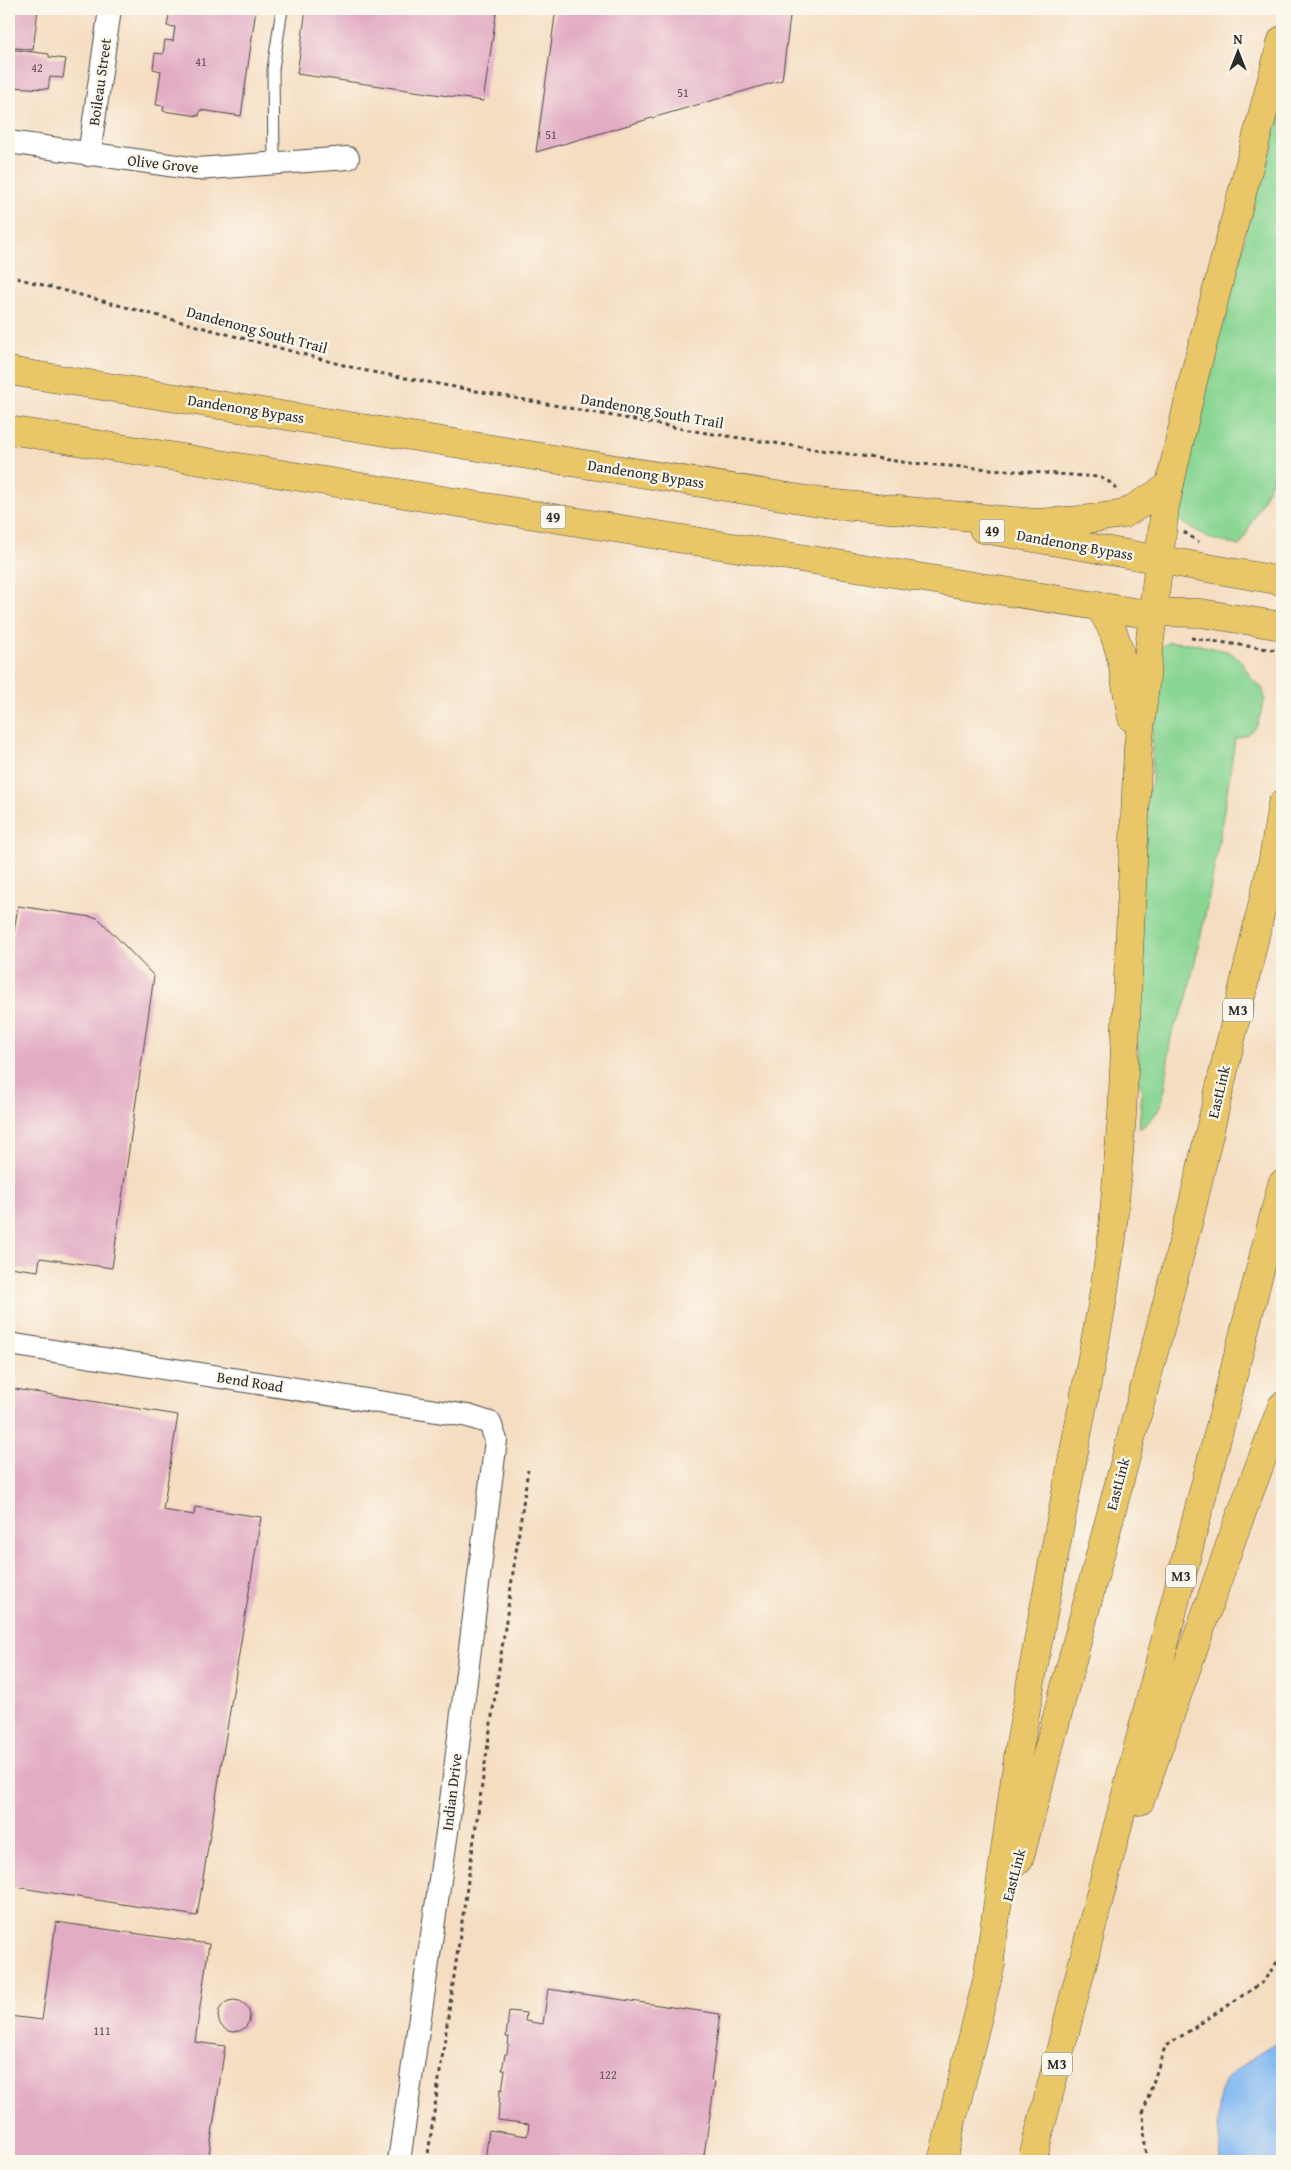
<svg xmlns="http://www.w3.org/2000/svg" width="1291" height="2170" viewBox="0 0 1291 2170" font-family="'Gentium Book Plus',serif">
	<rect width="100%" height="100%" fill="#fbf7ec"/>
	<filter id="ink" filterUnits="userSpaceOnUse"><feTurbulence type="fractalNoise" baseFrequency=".02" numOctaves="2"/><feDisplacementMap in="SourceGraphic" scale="10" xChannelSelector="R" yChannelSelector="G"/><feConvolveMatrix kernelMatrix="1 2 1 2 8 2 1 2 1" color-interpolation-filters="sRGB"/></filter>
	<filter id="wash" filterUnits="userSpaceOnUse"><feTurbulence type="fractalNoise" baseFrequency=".0096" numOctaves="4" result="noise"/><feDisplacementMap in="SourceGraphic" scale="20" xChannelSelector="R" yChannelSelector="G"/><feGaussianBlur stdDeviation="1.12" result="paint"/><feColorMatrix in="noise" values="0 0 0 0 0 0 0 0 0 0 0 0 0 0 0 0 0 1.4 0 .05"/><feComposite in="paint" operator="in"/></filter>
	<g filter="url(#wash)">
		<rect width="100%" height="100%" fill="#f5ddc1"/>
		<g fill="#89d592" stroke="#5a805e">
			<polygon points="1282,101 1282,383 1277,419 1277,444 1274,471 1269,487 1240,546 1211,539 1178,520 1175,494 1234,273 1242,253 1247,223 1266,165 1276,118"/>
			<path d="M 1169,642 L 1191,643 L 1230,652 L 1241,661 L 1251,678 L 1262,688 L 1265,698 L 1257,726 L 1247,735 L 1235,739 C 1223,820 1210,900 1191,979 C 1189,989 1187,1000 1183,1009 C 1180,1018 1173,1027 1171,1037 C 1164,1069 1173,1110 1139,1129 L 1142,1091 L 1138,1079 L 1141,814 L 1152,781 L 1152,726 L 1158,648 Z"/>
		</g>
		<path fill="#84b9f2" stroke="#58728e" d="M 1282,2040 L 1282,2161 L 1221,2161 C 1220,2137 1213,2107 1224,2084 C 1230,2069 1268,2048 1282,2040 Z"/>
		<g id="blocks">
			<g fill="#e2acc4">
				<polygon points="9,9 38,9 33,50 9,47"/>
				<polygon points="170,9 256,9 241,116 200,110 199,116 163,111 164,106 156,105 161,71 153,69 155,53 163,54 165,40 173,41 175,27 167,26"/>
				<polygon points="306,9 497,9 483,101 297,74"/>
				<polygon points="556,9 791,9 782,80 536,152"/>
				<polygon points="9,49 49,54 49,57 66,59 63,78 50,77 48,89 9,87"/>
				<polygon points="18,906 98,918 154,976 112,1268 40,1258 38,1271 9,1267 9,944 12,944"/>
				<polygon points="9,1388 178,1415 163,1510 194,1515 195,1507 261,1517 197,1916 9,1886"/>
				<polygon points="56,1922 209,1944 195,2042 225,2046 208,2161 9,2161 9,2016 42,2020"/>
				<polygon points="548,1989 720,2014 711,2081 715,2082 703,2161 485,2161 489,2130 527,2136 529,2124 498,2120 500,2089 502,2090 505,2070 502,2070 505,2054 507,2054 509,2037 506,2037 509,2011 526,2013 525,2021 543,2024"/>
				<circle cx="234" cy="2016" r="16"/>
			</g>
		</g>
	</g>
	<g filter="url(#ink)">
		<use href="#blocks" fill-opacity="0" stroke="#494642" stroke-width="1"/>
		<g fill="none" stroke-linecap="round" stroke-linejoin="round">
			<defs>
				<polyline id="service" points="274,163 273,69 282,9"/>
				<g id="minor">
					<polyline points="9,142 197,169 348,158"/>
					<polyline points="89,155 110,9"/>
					<polyline points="9,1344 468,1416 490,1423 496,1440 448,1825 399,2161"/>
				</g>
				<g id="trunk">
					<polyline points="9,371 850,507"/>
					<polyline points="9,430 1134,612 1201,613 1282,626"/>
					<polyline points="983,529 1282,581"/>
				</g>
				<g id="motorway">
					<polyline points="826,503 1035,523 1082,520 1124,514 1168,487"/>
					<path d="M 1097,605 C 1123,635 1124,681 1132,718"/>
					<polyline points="1140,1801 1233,1536 1282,1406"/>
					<polyline points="1019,1860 1190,1216 1273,859 1282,804"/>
					<polyline points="987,1980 1019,1750 1042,1619 1101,1310 1112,1238 1122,1115 1138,747 1165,506 1193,381 1282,40"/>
					<polyline points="942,2161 991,1964"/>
					<polyline points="1032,2161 1282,1184"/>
				</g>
			</defs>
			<use href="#service" stroke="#494642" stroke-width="13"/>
			<use href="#minor" stroke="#494642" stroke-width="24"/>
			<use href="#trunk" stroke="#494642" stroke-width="29"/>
			<use href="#motorway" stroke="#494642" stroke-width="29"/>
			<g stroke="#494642" stroke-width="3" stroke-dasharray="4 4" stroke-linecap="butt">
				<path d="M 9,276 L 362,370 L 700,432 L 909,463 L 1098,477 C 1108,480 1113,484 1119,492"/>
				<polyline points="1184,532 1199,542"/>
				<polyline points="1191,638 1282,651"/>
				<polyline points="427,2161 528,1470"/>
				<polyline points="1146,2161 1143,2113 1165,2047 1263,1982 1282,1955"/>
			</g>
			<use href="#service" stroke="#fff" stroke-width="11"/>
			<use href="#minor" stroke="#fff" stroke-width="22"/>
			<use href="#trunk" stroke="#e9c769" stroke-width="28"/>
			<use href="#motorway" stroke="#e9c769" stroke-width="28"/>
		</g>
	</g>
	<g text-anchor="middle" stroke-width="4.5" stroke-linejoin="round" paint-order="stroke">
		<g font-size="12" fill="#594b51">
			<text x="201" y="66">41</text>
			<text x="37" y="72">42</text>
			<text x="683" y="97">51</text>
			<text x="551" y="139">51</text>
			<text x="102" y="2035">111</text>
			<text x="608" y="2079">122</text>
		</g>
		<g fill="#fbf7ec" stroke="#696865" stroke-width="1">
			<rect x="540.5" y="505.5" width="25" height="23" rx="4"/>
			<rect x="979.5" y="519.5" width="25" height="23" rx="4"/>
			<rect x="1223" y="998.5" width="30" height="23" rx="4"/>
			<rect x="1166" y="1564.5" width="30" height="23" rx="4"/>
			<rect x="1042" y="2052.5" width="30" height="23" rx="4"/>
		</g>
		<g font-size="14" font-weight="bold" fill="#2b2b2b">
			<text x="553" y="522">49</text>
			<text x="992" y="536">49</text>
			<text x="1238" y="1015">M3</text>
			<text x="1181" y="1581">M3</text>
			<text x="1057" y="2069">M3</text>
		</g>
		<g font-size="15" fill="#2b2b2b" stroke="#fbf7ec">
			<text transform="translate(100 82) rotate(-82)" y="5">Boileau Street</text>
			<text transform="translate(163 164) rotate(6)" y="5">Olive Grove</text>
			<text transform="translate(257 330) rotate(15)" y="5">Dandenong South Trail</text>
			<text transform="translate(246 409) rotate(9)" y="5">Dandenong Bypass</text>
			<text transform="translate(652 411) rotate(10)" y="5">Dandenong South Trail</text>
			<text transform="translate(646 474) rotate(9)" y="5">Dandenong Bypass</text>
			<text transform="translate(1075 545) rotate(10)" y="5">Dandenong Bypass</text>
			<text transform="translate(1219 1092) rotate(-77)" y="5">EastLink</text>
			<text transform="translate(250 1382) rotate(9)" y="5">Bend Road</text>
			<text transform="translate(1118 1484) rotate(-75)" y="5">EastLink</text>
			<text transform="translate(452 1792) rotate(-83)" y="5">Indian Drive</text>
			<text transform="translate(1014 1875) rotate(-75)" y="5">EastLink</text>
		</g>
	</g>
	<rect width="1291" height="2170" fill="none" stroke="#fbf7ec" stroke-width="30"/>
	<g transform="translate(1238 52)" stroke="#fbf7ec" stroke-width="4" paint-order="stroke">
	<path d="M0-4L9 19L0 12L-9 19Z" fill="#2b2b2b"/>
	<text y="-8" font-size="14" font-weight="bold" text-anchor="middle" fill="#2b2b2b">N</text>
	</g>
</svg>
